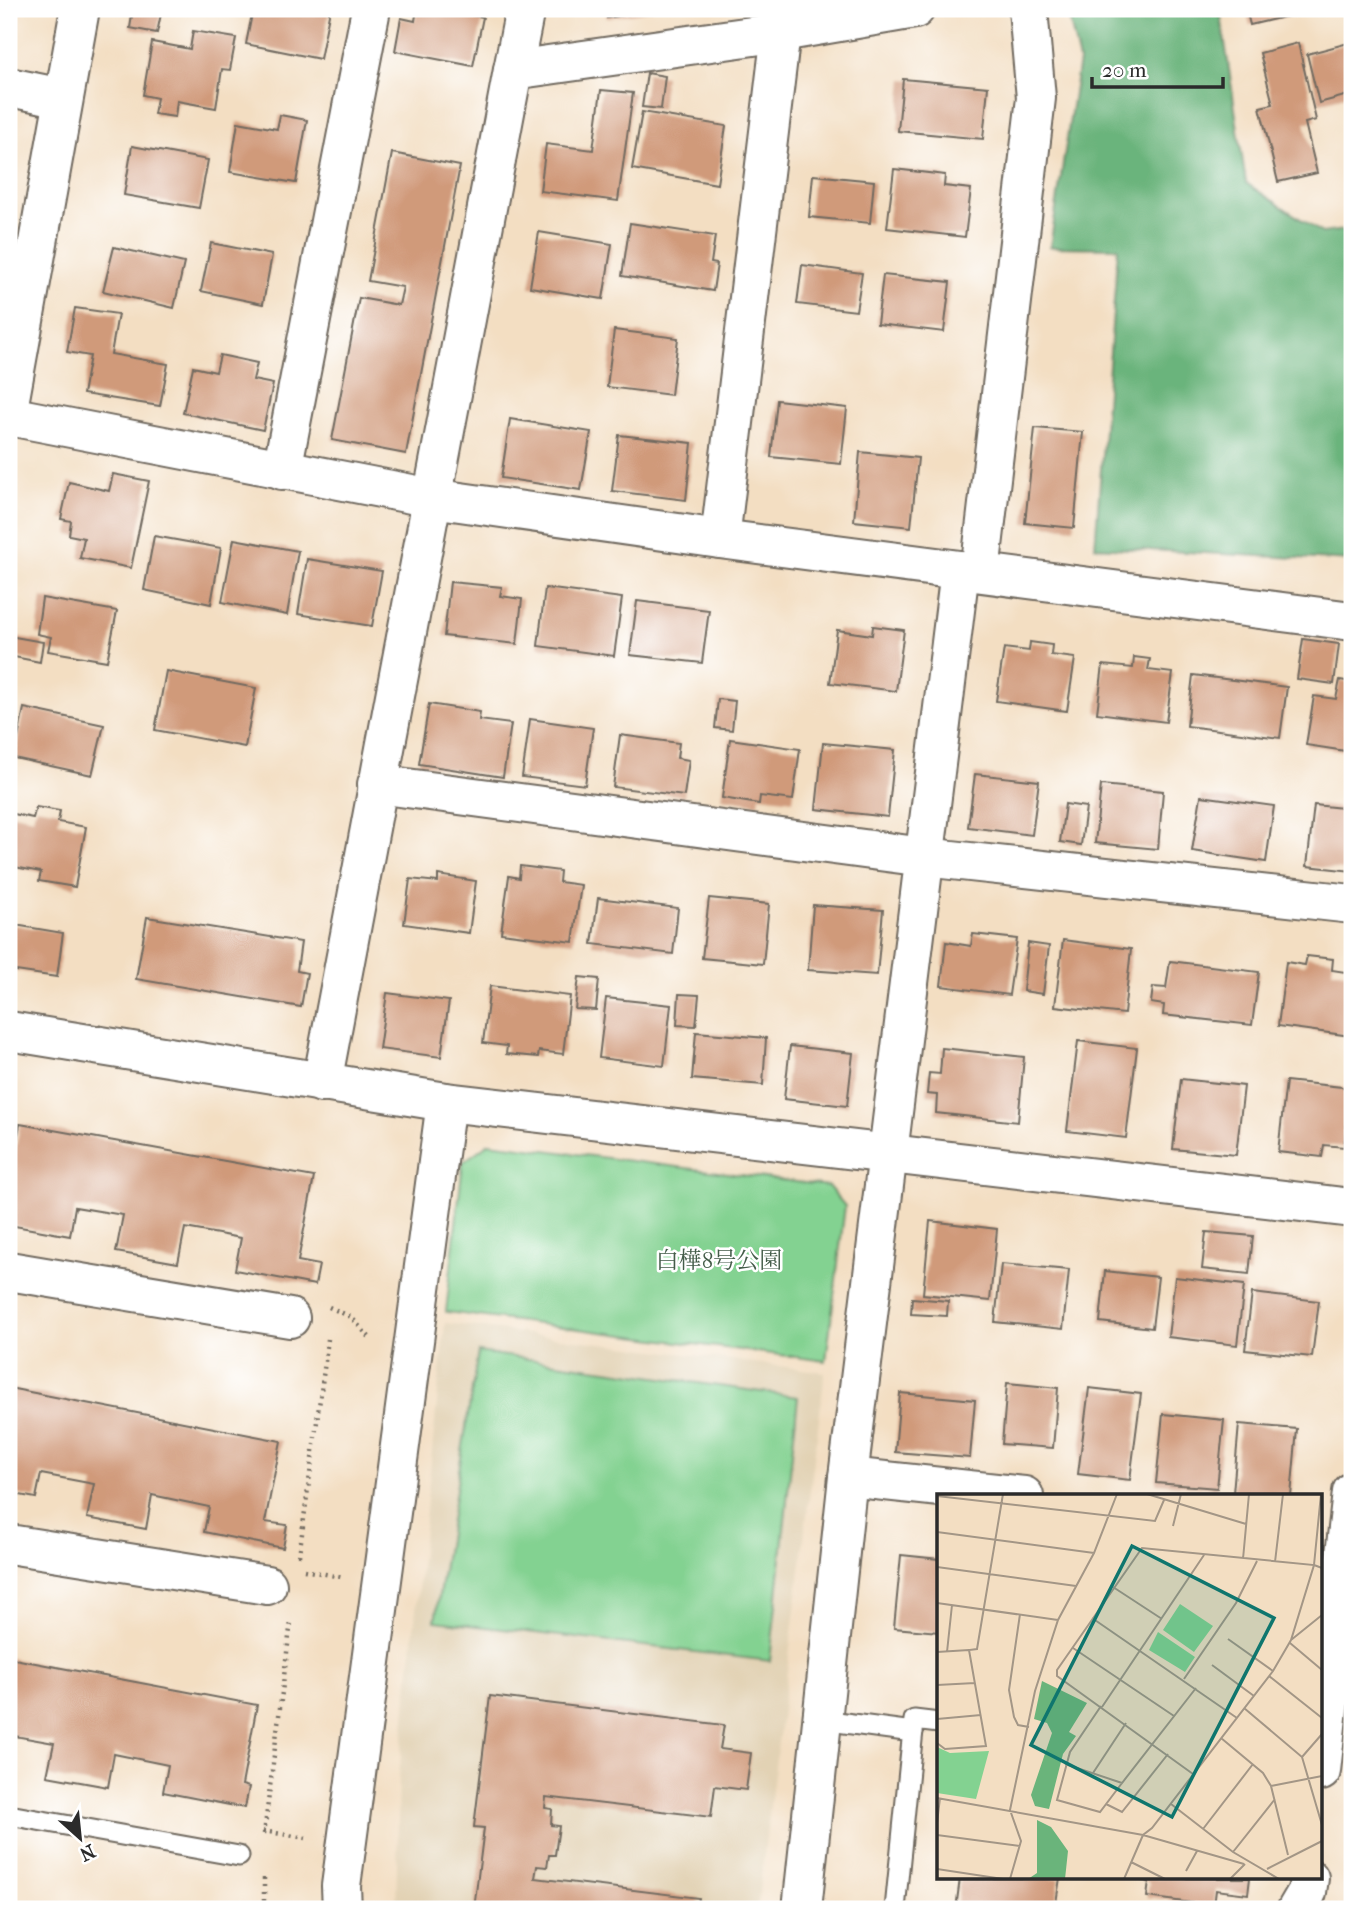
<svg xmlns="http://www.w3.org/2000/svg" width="1361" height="1918" viewBox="0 0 1361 1918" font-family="'IM FELL French Canon','Noto Serif JP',serif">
	<rect width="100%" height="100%" fill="#fff"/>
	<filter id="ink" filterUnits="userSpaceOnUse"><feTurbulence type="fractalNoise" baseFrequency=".0143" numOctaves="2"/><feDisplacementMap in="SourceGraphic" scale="14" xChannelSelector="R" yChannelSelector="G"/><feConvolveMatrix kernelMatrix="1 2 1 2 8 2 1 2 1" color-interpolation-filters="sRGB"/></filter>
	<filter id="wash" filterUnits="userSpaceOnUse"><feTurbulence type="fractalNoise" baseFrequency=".00686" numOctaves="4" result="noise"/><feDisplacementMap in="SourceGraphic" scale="28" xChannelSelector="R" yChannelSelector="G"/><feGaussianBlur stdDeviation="1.57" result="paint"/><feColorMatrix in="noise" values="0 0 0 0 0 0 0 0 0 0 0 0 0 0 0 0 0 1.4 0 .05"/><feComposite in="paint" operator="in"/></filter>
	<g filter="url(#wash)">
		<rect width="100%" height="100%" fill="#f3dec2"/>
		<polygon fill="#e2d2b4" points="445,1323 825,1372 757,1909 396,1909 399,1777"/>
		<g fill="#83d291" stroke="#577e5e" stroke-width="2">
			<polygon points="489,1143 828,1186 845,1206 826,1361 446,1312 463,1162"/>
			<polygon points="478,1352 798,1397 770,1661 435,1621"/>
		</g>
		<polygon fill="#6ab47b" stroke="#4a7053" stroke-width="2" points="1067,9 1220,9 1246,183 1322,233 1352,229 1352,561 1095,547 1118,248 1050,247 1079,61"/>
		<g id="blocks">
			<g fill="#d09a7a">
				<polygon points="133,9 161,14 157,33 130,28"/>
				<polygon points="253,9 330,9 320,59 246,44"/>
				<polygon points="417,9 437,9 483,17 473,66 395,51 401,18 415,21"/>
				<polygon points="605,9 652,9 652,10 607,18"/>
				<polygon points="1246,9 1290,9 1292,15 1250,25"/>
				<polygon points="193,31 236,38 230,70 222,69 216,108 177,101 175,117 154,114 157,98 143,95 152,42 190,49"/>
				<polygon points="1352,42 1352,94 1319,103 1307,54"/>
				<polygon points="1298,43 1316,120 1305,123 1317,173 1278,182 1260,107 1273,104 1260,53"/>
				<polygon points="647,73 665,76 661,109 642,107"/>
				<polygon points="903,79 988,87 983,139 898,131"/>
				<polygon points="601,90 633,93 618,201 540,191 546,144 593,150"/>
				<polygon points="642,112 726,126 717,184 632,169"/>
				<polygon points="280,115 307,120 296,183 230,172 238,122 277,129"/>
				<polygon points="132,146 208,160 199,208 124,195"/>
				<polygon points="392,153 460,166 406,454 332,440 359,298 399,305 403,287 368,281"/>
				<polygon points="894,169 945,175 944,186 971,189 965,237 887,228"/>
				<polygon points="813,175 874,181 870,223 809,217"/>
				<polygon points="630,223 715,236 711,263 717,264 713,291 622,276"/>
				<polygon points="539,232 612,244 603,299 530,287"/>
				<polygon points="211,243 272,255 263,304 201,291"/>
				<polygon points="114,247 184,263 174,308 103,291"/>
				<polygon points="802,265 862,273 856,311 797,304"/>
				<polygon points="883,275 950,282 944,332 877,324"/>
				<polygon points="75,308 118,314 111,354 168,364 160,406 83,394 90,356 67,352"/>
				<polygon points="614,330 678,338 671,395 607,387"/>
				<polygon points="220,355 257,363 253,380 273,384 263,430 183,413 193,367 216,372"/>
				<polygon points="777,400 847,408 841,464 771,457"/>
				<polygon points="510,419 591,432 581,490 501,478"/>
				<polygon points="1035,428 1083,432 1074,528 1025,523"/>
				<polygon points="619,435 692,443 686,500 612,491"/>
				<polygon points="860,452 918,458 911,527 854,521"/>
				<polygon points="113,474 149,481 131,568 80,558 84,538 69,535 71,521 61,519 69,482 109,491"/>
				<polygon points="154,536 221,548 211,604 144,590"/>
				<polygon points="234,539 298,551 287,615 222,602"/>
				<polygon points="307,559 382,571 372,626 298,614"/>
				<polygon points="450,582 502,587 500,596 522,599 517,644 444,636"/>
				<polygon points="545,588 622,598 614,656 538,646"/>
				<polygon points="42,598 117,611 107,661 48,651 51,637 37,634"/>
				<polygon points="637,601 709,610 702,663 630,655"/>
				<polygon points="873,626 904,630 896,691 830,683 837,630 872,635"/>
				<polygon points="9,636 43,642 40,662 9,656"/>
				<polygon points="1303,639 1339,644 1334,684 1297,679"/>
				<polygon points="1030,642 1052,645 1051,655 1075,658 1067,711 996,701 1004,648 1029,651"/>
				<polygon points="1134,657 1150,659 1148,670 1173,673 1166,722 1097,713 1103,665 1133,668"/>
				<polygon points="166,671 256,688 245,747 155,730"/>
				<polygon points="1193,675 1287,687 1280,738 1187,726"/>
				<polygon points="1340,680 1352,682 1352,752 1306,745 1314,696 1336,699"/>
				<polygon points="718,699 735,701 732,730 715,728"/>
				<polygon points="429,704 480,712 479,720 511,724 503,777 419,764"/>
				<polygon points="24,708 104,725 92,775 14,758"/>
				<polygon points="530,719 593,728 585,785 522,777"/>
				<polygon points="620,735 679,743 677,758 689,760 684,796 613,787"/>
				<polygon points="730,739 800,749 793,800 760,796 759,804 722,798"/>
				<polygon points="823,743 895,750 888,817 816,809"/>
				<polygon points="975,774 1039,781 1032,835 968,827"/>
				<polygon points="1101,785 1163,791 1158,849 1095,843"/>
				<polygon points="1201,796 1274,806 1266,862 1192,851"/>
				<polygon points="1065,804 1086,807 1081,845 1060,842"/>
				<polygon points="1314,805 1352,809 1352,871 1307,866"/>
				<polygon points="36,807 60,811 58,822 86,827 75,887 39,881 41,872 9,866 9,813 33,818"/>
				<polygon points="520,866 560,871 559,882 581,885 573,942 501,933 509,876 519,878"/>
				<polygon points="438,875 476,881 469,933 404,924 410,879 438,882"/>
				<polygon points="598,898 678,908 673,954 592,944"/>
				<polygon points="709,898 769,904 763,964 702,958"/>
				<polygon points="813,905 883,910 877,975 808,970"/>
				<polygon points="147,917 301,942 297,971 307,973 301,1007 136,979"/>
				<polygon points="9,924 63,933 57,977 9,970"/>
				<polygon points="973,934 1017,939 1009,995 941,986 946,942 971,946"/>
				<polygon points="1063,940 1131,949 1124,1014 1055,1006"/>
				<polygon points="1028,943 1049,946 1043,994 1023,991"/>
				<polygon points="1307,956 1333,959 1332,970 1352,973 1351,1036 1278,1026 1286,962 1305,965"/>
				<polygon points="1170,961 1259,972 1252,1025 1163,1015 1164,1005 1151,1003 1153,987 1166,988"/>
				<polygon points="579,977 599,979 596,1010 575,1009"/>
				<polygon points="490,986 570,996 563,1054 539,1051 538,1057 506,1054 507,1046 483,1043"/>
				<polygon points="387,993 449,1001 441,1057 379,1049"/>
				<polygon points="679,994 699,995 696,1026 677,1025"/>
				<polygon points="606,998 671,1005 664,1066 599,1058"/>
				<polygon points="696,1032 766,1038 763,1085 692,1079"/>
				<polygon points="1078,1041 1137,1048 1126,1138 1067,1131"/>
				<polygon points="790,1046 853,1053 847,1106 784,1099"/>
				<polygon points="942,1048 1024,1057 1018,1122 936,1113 937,1095 927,1094 929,1073 940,1074"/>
				<polygon points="1181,1079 1244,1086 1236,1155 1173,1149"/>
				<polygon points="1286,1081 1351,1088 1344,1147 1324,1145 1322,1157 1278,1152"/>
				<polygon points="20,1124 314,1177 298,1261 319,1265 315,1285 235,1270 241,1238 185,1228 178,1263 116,1252 123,1215 75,1207 70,1236 9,1225 9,1185"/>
				<polygon points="930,1221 997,1229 990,1301 923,1294"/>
				<polygon points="1206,1232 1253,1236 1249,1274 1202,1269"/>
				<polygon points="1001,1264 1069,1270 1063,1329 995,1322"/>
				<polygon points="1105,1271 1158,1277 1152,1328 1100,1322"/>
				<polygon points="1175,1277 1244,1285 1237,1345 1168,1337"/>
				<polygon points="1252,1293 1319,1301 1312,1357 1245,1350"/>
				<polygon points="912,1298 948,1301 947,1316 911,1314"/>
				<polygon points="1007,1383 1058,1388 1053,1448 1002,1444"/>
				<polygon points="9,1388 281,1441 265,1522 287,1525 283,1548 204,1532 209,1507 152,1495 146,1529 87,1518 94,1484 41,1474 36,1498 9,1493"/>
				<polygon points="1089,1388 1141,1394 1130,1480 1078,1474"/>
				<polygon points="900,1393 975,1400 970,1458 895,1452"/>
				<polygon points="1163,1414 1224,1420 1217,1488 1156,1483"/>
				<polygon points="1239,1424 1297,1429 1291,1496 1233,1493"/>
				<polygon points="901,1555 939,1559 939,1632 894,1628"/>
				<polygon points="9,1658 257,1705 242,1785 249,1787 245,1808 163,1792 168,1765 114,1754 108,1787 47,1776 54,1743 9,1735"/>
				<polygon points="490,1696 724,1725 720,1749 751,1753 746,1790 715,1786 711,1817 546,1797 545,1808 552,1809 551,1825 559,1826 555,1855 549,1855 547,1867 537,1866 535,1878 699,1898 697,1909 474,1909 484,1828 474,1827"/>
				<polygon points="960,1878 1060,1878 1055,1909 956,1909"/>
				<polygon points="1133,1878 1250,1878 1248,1894 1216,1890 1214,1906 1147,1897 1149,1882"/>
			</g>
		</g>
	</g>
	<g filter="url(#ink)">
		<use href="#blocks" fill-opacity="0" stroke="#716a60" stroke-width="2"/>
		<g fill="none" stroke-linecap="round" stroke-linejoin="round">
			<defs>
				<g id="service">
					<polyline points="822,1720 913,1732"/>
					<polyline points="9,1815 239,1856"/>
					<polyline points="895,1909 914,1720 939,1723"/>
				</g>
				<g id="minor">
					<polyline points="513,70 525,9"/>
					<polyline points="9,87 63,98"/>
					<polyline points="9,416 432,498 720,539 1352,621"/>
					<polyline points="282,470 371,9"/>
					<polyline points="720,539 781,32"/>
					<polyline points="980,572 1036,98 1028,9"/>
					<polyline points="377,784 924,857 1352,904"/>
					<polyline points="9,1031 446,1102 1352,1208"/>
					<polyline points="322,1083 513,70 781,32 915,9"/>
					<polyline points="9,1271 290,1318"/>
					<polyline points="848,1477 1024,1496"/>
					<polyline points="9,1544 267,1585"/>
					<polyline points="1321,1771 1352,1492"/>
					<polyline points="342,1909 341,1886 446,1102"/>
					<polyline points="802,1909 848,1477 960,570"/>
					<polyline points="1297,1909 1307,1892 1309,1878"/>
				</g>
				<polyline id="tertiary" points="9,404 80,9"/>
			</defs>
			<use href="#service" stroke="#716a60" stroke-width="23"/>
			<use href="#minor" stroke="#716a60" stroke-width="42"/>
			<use href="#tertiary" stroke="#716a60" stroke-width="42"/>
			<g stroke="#716a60" stroke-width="4.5" stroke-dasharray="2 5" stroke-linecap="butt">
				<polyline points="329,1307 351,1317 371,1339"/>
				<polyline points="299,1556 328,1339"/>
				<polyline points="304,1570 341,1577"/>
				<polyline points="263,1831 306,1838"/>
				<polyline points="264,1834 291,1621"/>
				<polyline points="264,1878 264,1909"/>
			</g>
			<use href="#service" stroke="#fff" stroke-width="19"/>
			<use href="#minor" stroke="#fff" stroke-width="38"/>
			<use href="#tertiary" stroke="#fff" stroke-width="38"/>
		</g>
	</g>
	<g text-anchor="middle" stroke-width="5" stroke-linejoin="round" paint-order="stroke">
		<g font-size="23" fill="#455d4a" stroke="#fff">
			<text x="719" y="1268">白樺8号公園</text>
		</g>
	</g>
	<g transform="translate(937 1494)">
		<rect width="385" height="385" fill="#f3dec2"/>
		<path d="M 243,110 L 276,132 L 257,158 L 226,136 ZM 221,138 L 258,163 L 248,178 L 212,156 ZM 0,253 L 13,259 L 52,257 L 39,305 L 0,299 Z" fill="#83d291"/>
		<path d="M 105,187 L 150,209 L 132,238 L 139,242 L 126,260 L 112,315 L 98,312 L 94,301 L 115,239 L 110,229 L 97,225 ZM 100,326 L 114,333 L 131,357 L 128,385 L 91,385 L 100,379 Z" fill="#6ab47b"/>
		<path fill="none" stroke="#a39686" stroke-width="2" d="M 210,0 L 309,30M 384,0 L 377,71 L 385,74M 0,2 L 218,27 L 227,6M 236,32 L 244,0M 0,38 L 157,59M 306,65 L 312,0M 338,68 L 346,0M 0,73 L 139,92M 176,93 L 225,125M 0,109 L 121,126M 83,120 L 72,196 L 77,223 L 81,231 L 92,233M 155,124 L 300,224M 291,145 L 336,177M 354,146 L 385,121M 353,149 L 385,176M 136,154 L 237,222M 0,158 L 32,156M 10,158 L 15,111M 275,171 L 317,202M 332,182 L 385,224M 247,185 L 299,109 L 320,67M 0,191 L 38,189M 164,212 L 133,258 L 120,306 L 163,318 L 185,289M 165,213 L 267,61M 307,214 L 365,263 L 385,331M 0,225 L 44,221M 284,244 L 326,279 L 334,292 L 351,361M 0,249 L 8,255 L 49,252 L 32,156 L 40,155 L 66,0M 365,263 L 385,240M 128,270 L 185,289 L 259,194M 156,279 L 189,229M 334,292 L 385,282M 0,304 L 206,341 L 307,370M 169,310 L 185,318 L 231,260M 234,310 L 296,358 L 342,385M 0,329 L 3,304M 266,335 L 316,270M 0,341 L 83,352M 296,358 L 338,305M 194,368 L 228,385M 0,375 L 66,385M 330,375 L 385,347M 249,377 L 260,357M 73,385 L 84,347 L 73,316 L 98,197 L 121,126 L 157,59 L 180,0M 187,385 L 206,341 L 215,334 L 336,177 L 354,146 L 377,71 L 205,54 L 120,176 L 120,182 L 256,280M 293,385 L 308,370"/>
		<path fill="#0f766e" fill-opacity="0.15" stroke="#0f766e" stroke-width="3.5" d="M 195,52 L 337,124 L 235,323 L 94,251 Z"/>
		<rect width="385" height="385" fill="none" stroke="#2b2b2b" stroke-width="3.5"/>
	</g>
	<rect width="1361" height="1918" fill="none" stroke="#fff" stroke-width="35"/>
	<g transform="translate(80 1838) rotate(153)" stroke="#ffffff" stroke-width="5" paint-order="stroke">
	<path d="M0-5L12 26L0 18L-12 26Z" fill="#2b2b2b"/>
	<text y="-10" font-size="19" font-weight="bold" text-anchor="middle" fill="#2b2b2b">N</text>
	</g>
	<path d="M1092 77v10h131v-10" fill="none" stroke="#2b2b2b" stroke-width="3.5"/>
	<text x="1102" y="77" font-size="21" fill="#2b2b2b" stroke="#ffffff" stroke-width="5" paint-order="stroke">20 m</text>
</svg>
